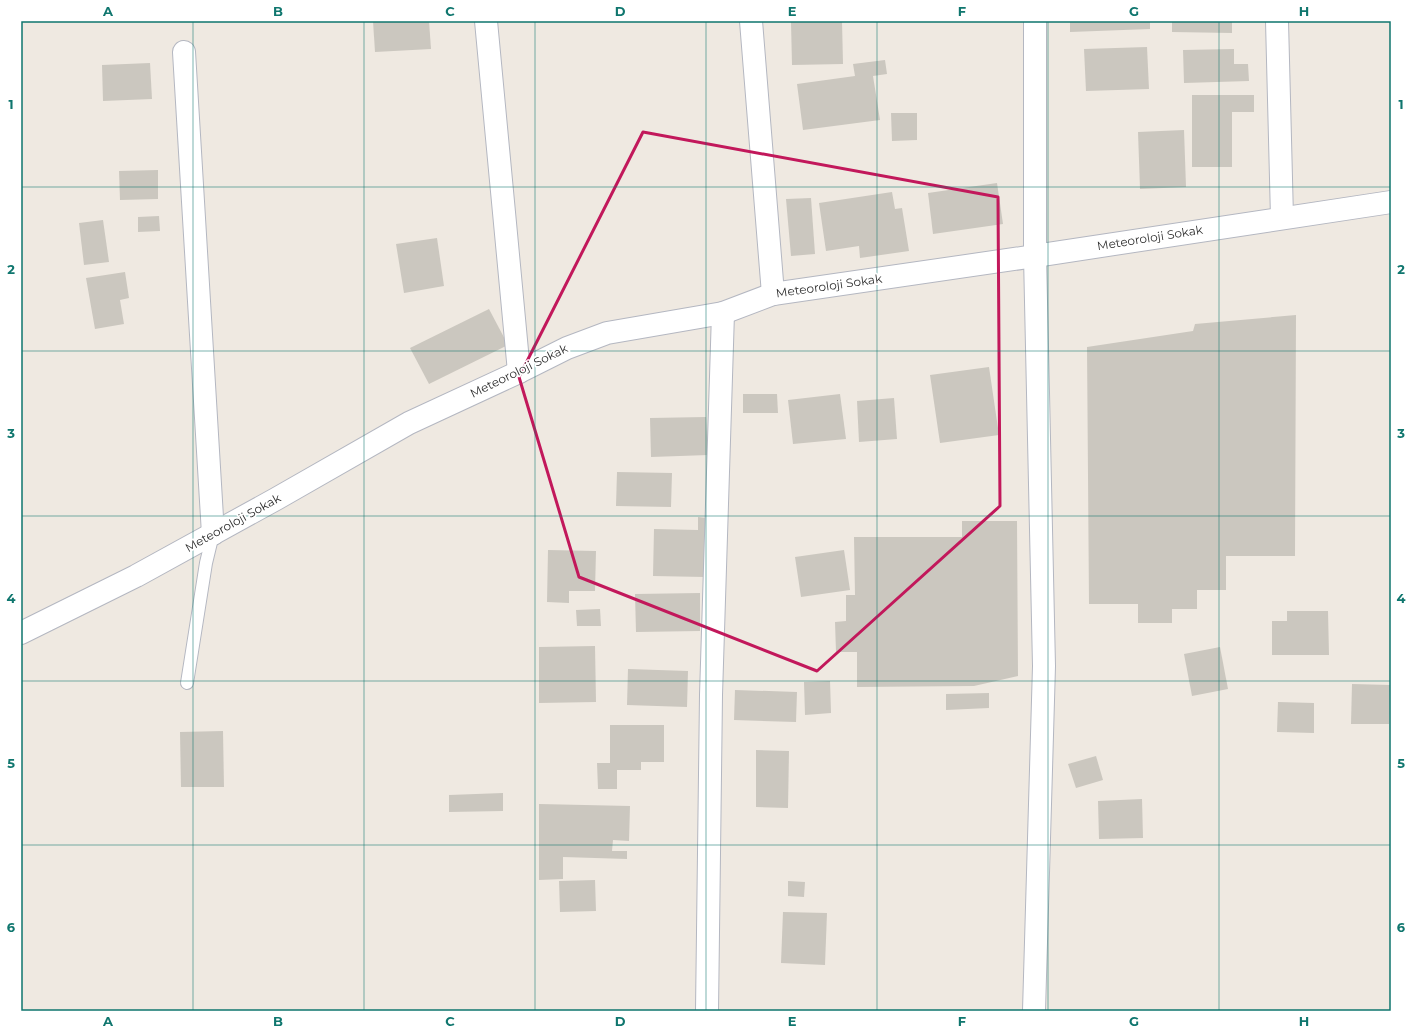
<svg xmlns="http://www.w3.org/2000/svg" width="1412" height="1032" viewBox="0 0 1412 1032" font-family="Montserrat,sans-serif">
	<rect width="100%" height="100%" fill="#efe9e1"/>
	<g fill="#cbc7bf">
		<polygon points="373,21 429,21 431,49 375,52"/>
		<polygon points="842,21 843,64 792,65 791,22"/>
		<polygon points="1070,21 1150,21 1150,29 1070,32"/>
		<polygon points="1172,21 1232,21 1232,33 1172,32"/>
		<polygon points="1147,47 1149,89 1086,91 1084,49"/>
		<polygon points="1234,49 1234,64 1248,64 1249,81 1184,83 1183,50"/>
		<polygon points="885,60 887,74 873,76 880,120 803,130 797,84 855,76 853,64"/>
		<polygon points="150,63 152,99 103,101 102,65"/>
		<polygon points="1192,95 1254,95 1254,112 1232,112 1232,167 1192,167"/>
		<polygon points="891,113 917,113 917,140 892,141"/>
		<polygon points="1184,130 1186,187 1140,189 1138,132"/>
		<polygon points="158,170 158,199 120,200 119,171"/>
		<polygon points="997,183 1003,224 933,234 928,193"/>
		<polygon points="892,192 895,209 902,208 909,251 860,258 859,246 826,251 819,203"/>
		<polygon points="811,198 815,254 791,256 786,199"/>
		<polygon points="159,216 160,231 138,232 138,217"/>
		<polygon points="103,220 109,262 84,265 79,223"/>
		<polygon points="437,238 444,286 404,293 396,244"/>
		<polygon points="125,272 129,298 120,300 124,324 95,329 86,278"/>
		<polygon points="489,309 508,345 429,384 410,348"/>
		<polygon points="1296,315 1295,556 1226,556 1226,590 1197,590 1197,609 1172,609 1172,623 1138,623 1138,604 1089,604 1087,347 1193,331 1195,324"/>
		<polygon points="989,367 999,435 940,443 930,375"/>
		<polygon points="743,394 777,394 778,413 743,413"/>
		<polygon points="840,394 846,439 793,444 788,400"/>
		<polygon points="894,398 897,439 859,442 857,401"/>
		<polygon points="706,417 708,455 651,457 650,418"/>
		<polygon points="617,472 672,473 671,507 616,506"/>
		<polygon points="698,517 707,518 705,577 653,576 654,529 698,530"/>
		<polygon points="962,521 1017,521 1018,676 974,686 857,687 857,652 836,652 835,622 846,621 846,595 855,595 854,537 962,537"/>
		<polygon points="548,550 596,551 595,591 569,591 569,603 547,602"/>
		<polygon points="844,550 850,590 801,597 795,557"/>
		<polygon points="700,593 700,631 636,632 635,594"/>
		<polygon points="600,609 601,626 577,626 576,610"/>
		<polygon points="1287,611 1328,611 1329,655 1272,655 1272,621 1287,621"/>
		<polygon points="595,646 596,702 539,703 539,647"/>
		<polygon points="1220,647 1228,689 1192,696 1184,654"/>
		<polygon points="628,669 688,671 687,707 627,705"/>
		<polygon points="830,681 831,713 805,715 804,682"/>
		<polygon points="1352,684 1390,685 1389,724 1351,724"/>
		<polygon points="735,690 797,692 796,722 734,720"/>
		<polygon points="989,693 989,708 946,710 946,694"/>
		<polygon points="1278,702 1314,703 1314,733 1277,732"/>
		<polygon points="610,725 664,725 664,762 641,762 641,770 617,770 617,789 598,789 597,763 610,763"/>
		<polygon points="223,731 224,787 181,787 180,732"/>
		<polygon points="756,750 789,751 788,808 756,807"/>
		<polygon points="1096,756 1103,780 1076,788 1068,764"/>
		<polygon points="503,793 503,811 449,812 449,795"/>
		<polygon points="1142,799 1143,838 1099,839 1098,801"/>
		<polygon points="539,804 630,806 629,841 613,840 612,851 627,851 627,859 563,857 563,879 539,880"/>
		<polygon points="595,880 596,911 560,912 559,881"/>
		<polygon points="788,881 805,882 804,897 788,896"/>
		<polygon points="783,912 827,913 825,965 781,963"/>
	</g>
	<g fill="none" stroke-linecap="round" stroke-linejoin="round">
		<defs>
			<polyline id="lane" points="187,683 206,563 213,534"/>
			<g id="street">
				<polyline points="486,21 519,372"/>
				<polyline points="751,21 773,294"/>
				<polyline points="1277,21 1282,218"/>
				<polyline points="184,52 213,534"/>
				<polyline points="21,633 136,576 276,499 409,423 519,372 567,348 607,333 723,313 773,294 1035,256 1391,202"/>
				<polyline points="707,1011 711,695 723,313"/>
				<polyline points="1034,1011 1044,666 1035,256 1035,21"/>
			</g>
		</defs>
		<use href="#lane" stroke="#b4b7c1" stroke-width="14"/>
		<use href="#street" stroke="#b4b7c1" stroke-width="24"/>
		<use href="#lane" stroke="#fff" stroke-width="12"/>
		<use href="#street" stroke="#fff" stroke-width="22"/>
	</g>
	<path fill="none" stroke="#c2185b" stroke-width="3" stroke-linejoin="round" d="M 643,132 L 998,197 L 1000,506 L 817,671 L 579,577 L 519,377 Z"/>
	<path fill="none" stroke="#0f766e" stroke-width="1" stroke-opacity="0.55" d="M 193,21 L 193,1011M 364,21 L 364,1011M 535,21 L 535,1011M 706,21 L 706,1011M 877,21 L 877,1011M 1048,21 L 1048,1011M 1219,21 L 1219,1011M 21,187 L 1391,187M 21,351 L 1391,351M 21,516 L 1391,516M 21,681 L 1391,681M 21,845 L 1391,845"/>
	<g text-anchor="middle" stroke-width="3.5" stroke-linejoin="round" paint-order="stroke">
		<g font-size="12" fill="#2e2e2e" stroke="#fff">
			<text transform="translate(1150 238) rotate(-9)" y="4">Meteoroloji Sokak</text>
			<text transform="translate(829 286) rotate(-8)" y="4">Meteoroloji Sokak</text>
			<text transform="translate(519 371) rotate(-26)" y="4">Meteoroloji Sokak</text>
			<text transform="translate(233 523) rotate(-29)" y="4">Meteoroloji Sokak</text>
		</g>
	</g>
	<rect width="1412" height="1032" fill="none" stroke="#ffffff" stroke-width="44"/>
	<rect x="22" y="22" width="1368" height="988" fill="none" stroke="#0f766e" stroke-width="1.5"/>
	<g font-size="13" text-anchor="middle" font-weight="bold" fill="#0f766e">
		<text x="108" y="16">A</text>
		<text x="278" y="16">B</text>
		<text x="450" y="16">C</text>
		<text x="620" y="16">D</text>
		<text x="792" y="16">E</text>
		<text x="962" y="16">F</text>
		<text x="1134" y="16">G</text>
		<text x="1304" y="16">H</text>
		<text x="11" y="109">1</text>
		<text x="1401" y="109">1</text>
		<text x="11" y="274">2</text>
		<text x="1401" y="274">2</text>
		<text x="11" y="438">3</text>
		<text x="1401" y="438">3</text>
		<text x="11" y="603">4</text>
		<text x="1401" y="603">4</text>
		<text x="11" y="768">5</text>
		<text x="1401" y="768">5</text>
		<text x="11" y="932">6</text>
		<text x="1401" y="932">6</text>
		<text x="108" y="1026">A</text>
		<text x="278" y="1026">B</text>
		<text x="450" y="1026">C</text>
		<text x="620" y="1026">D</text>
		<text x="792" y="1026">E</text>
		<text x="962" y="1026">F</text>
		<text x="1134" y="1026">G</text>
		<text x="1304" y="1026">H</text>
	</g>
</svg>
